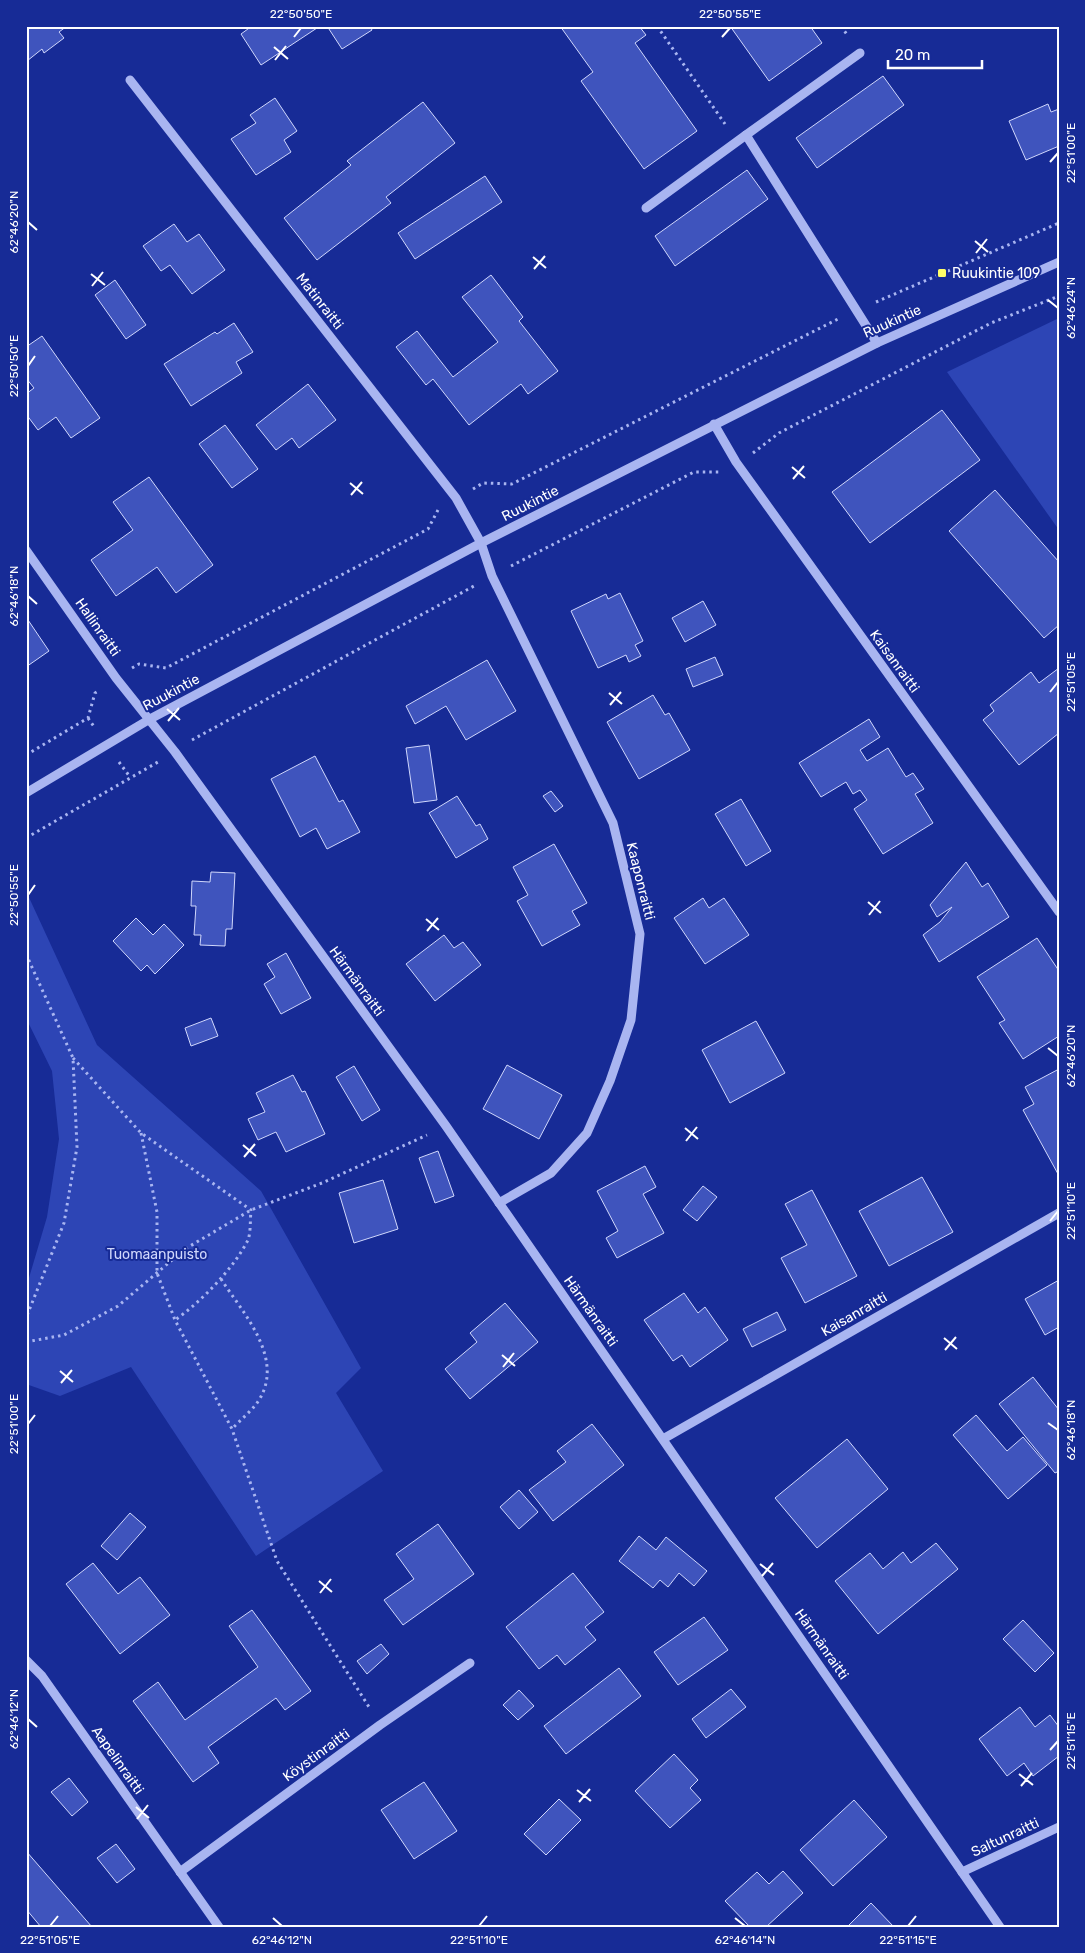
<svg xmlns="http://www.w3.org/2000/svg" width="1085" height="1953" viewBox="0 0 1085 1953" font-family="Rubik,sans-serif">
	<rect width="100%" height="100%" fill="#172b96"/>
	<g fill="#2d45b5">
		<polygon points="1059,318 1059,530 947,372"/>
		<polygon points="26,891 97,1045 261,1191 361,1368 336,1393 383,1471 256,1556 131,1367 60,1396 26,1384 26,1288 47,1217 59,1139 52,1071 26,1018"/>
	</g>
	<g fill="#3f54bd" stroke="#d0d7fc">
		<polygon points="26,26 67,26 59,32 64,38 44,53 42,49 27,61"/>
		<polygon points="252,26 320,26 261,65 241,34"/>
		<polygon points="327,26 370,26 372,30 342,49"/>
		<polygon points="560,26 639,26 646,35 635,43 697,131 644,169 581,81 593,72"/>
		<polygon points="730,26 810,26 822,43 769,81"/>
		<polygon points="883,76 904,105 817,168 796,138"/>
		<polygon points="275,98 297,131 284,140 291,152 256,175 231,139 256,123 250,115"/>
		<polygon points="423,102 455,143 386,197 391,203 317,260 284,218 351,165 347,161"/>
		<polygon points="1048,104 1051,112 1059,109 1059,146 1026,160 1009,121"/>
		<polygon points="747,170 768,199 675,266 655,236"/>
		<polygon points="485,176 502,202 415,259 398,233"/>
		<polygon points="174,224 187,242 199,234 225,270 192,294 170,265 161,271 143,246"/>
		<polygon points="491,275 523,317 519,321 558,371 528,394 521,384 469,425 433,379 426,385 396,347 417,331 453,377 498,342 462,297"/>
		<polygon points="115,280 146,325 126,339 95,295"/>
		<polygon points="234,323 253,352 236,362 242,373 191,406 164,364 215,332 217,334"/>
		<polygon points="42,336 100,418 71,438 56,417 38,430 26,414 26,394 34,388 26,378 26,347"/>
		<polygon points="308,384 336,420 299,448 292,438 276,450 256,425"/>
		<polygon points="942,410 980,460 870,543 832,492"/>
		<polygon points="225,425 258,469 232,488 199,444"/>
		<polygon points="149,477 213,565 176,593 157,567 116,596 91,560 133,530 113,502"/>
		<polygon points="995,490 1059,562 1059,625 1044,638 949,531"/>
		<polygon points="620,593 643,641 635,645 641,656 629,662 626,655 598,668 571,611 606,594 608,599"/>
		<polygon points="703,601 716,625 685,642 672,618"/>
		<polygon points="26,617 49,651 26,667"/>
		<polygon points="715,657 723,675 693,687 686,669"/>
		<polygon points="487,660 516,711 466,740 446,706 415,724 406,706"/>
		<polygon points="1059,668 1059,733 1019,765 983,720 994,711 990,705 1031,672 1039,683"/>
		<polygon points="653,695 665,715 669,713 690,750 639,779 607,722"/>
		<polygon points="869,719 880,737 860,750 867,761 888,748 906,777 913,773 924,789 915,794 933,823 883,854 854,809 867,800 860,790 853,794 846,782 821,797 799,763"/>
		<polygon points="429,745 437,800 414,803 406,748"/>
		<polygon points="315,756 339,802 343,800 360,832 327,849 316,828 300,837 271,779"/>
		<polygon points="551,791 563,806 555,812 543,796"/>
		<polygon points="457,796 476,826 480,824 488,839 456,858 429,813"/>
		<polygon points="741,799 771,851 746,866 715,814"/>
		<polygon points="554,844 587,903 572,911 580,925 542,946 517,901 528,895 513,867"/>
		<polygon points="966,862 982,887 988,883 1009,917 939,962 923,935 940,922 952,907 937,917 930,905"/>
		<polygon points="211,872 235,873 232,929 226,929 225,946 200,945 201,935 194,935 196,906 191,906 192,881 210,882"/>
		<polygon points="703,898 709,908 724,898 749,935 705,964 674,918"/>
		<polygon points="136,918 153,935 164,924 184,945 155,974 147,965 141,971 113,941"/>
		<polygon points="444,935 454,948 463,942 481,965 435,1001 406,964"/>
		<polygon points="1037,938 1059,971 1059,1036 1023,1059 999,1023 1005,1020 977,977"/>
		<polygon points="286,953 311,998 281,1014 264,984 275,977 267,964"/>
		<polygon points="211,1018 218,1036 191,1046 185,1028"/>
		<polygon points="756,1021 785,1073 730,1103 702,1050"/>
		<polygon points="507,1065 562,1095 539,1139 483,1109"/>
		<polygon points="354,1066 380,1110 362,1121 336,1077"/>
		<polygon points="1059,1069 1059,1174 1058,1174 1023,1110 1034,1104 1025,1087"/>
		<polygon points="293,1075 302,1092 305,1091 325,1134 286,1152 276,1132 258,1140 248,1119 265,1112 256,1093"/>
		<polygon points="438,1151 454,1196 435,1203 419,1158"/>
		<polygon points="645,1166 656,1187 643,1194 664,1233 617,1258 606,1238 618,1231 597,1191"/>
		<polygon points="922,1177 953,1232 889,1266 859,1211"/>
		<polygon points="383,1180 398,1229 354,1243 339,1193"/>
		<polygon points="703,1186 717,1197 697,1221 683,1210"/>
		<polygon points="812,1190 857,1276 805,1303 781,1258 807,1245 785,1204"/>
		<polygon points="1059,1280 1059,1327 1045,1335 1025,1299"/>
		<polygon points="684,1293 698,1313 705,1307 728,1340 690,1367 682,1355 673,1361 644,1320"/>
		<polygon points="505,1303 538,1342 470,1399 445,1369 477,1342 470,1333"/>
		<polygon points="777,1312 786,1330 752,1347 743,1329"/>
		<polygon points="1033,1377 1059,1410 1059,1471 1055,1473 999,1404"/>
		<polygon points="976,1415 1007,1451 1023,1437 1047,1465 1008,1499 953,1435"/>
		<polygon points="592,1424 624,1465 553,1521 529,1490 566,1462 557,1451"/>
		<polygon points="847,1439 888,1489 817,1548 775,1498"/>
		<polygon points="519,1490 538,1512 519,1529 500,1507"/>
		<polygon points="130,1513 146,1527 117,1560 101,1546"/>
		<polygon points="438,1524 474,1574 403,1625 384,1600 414,1579 396,1554"/>
		<polygon points="639,1536 656,1550 666,1537 707,1571 694,1586 679,1573 668,1587 660,1580 653,1588 619,1561"/>
		<polygon points="936,1543 958,1569 878,1634 835,1581 870,1553 883,1569 903,1552 911,1563"/>
		<polygon points="93,1563 118,1594 140,1577 170,1615 120,1654 66,1584"/>
		<polygon points="573,1573 604,1612 585,1627 596,1640 565,1665 557,1655 539,1669 506,1627"/>
		<polygon points="252,1610 311,1691 285,1710 276,1698 208,1747 219,1763 193,1782 133,1701 158,1682 185,1720 258,1667 229,1626"/>
		<polygon points="704,1617 728,1650 678,1685 654,1652"/>
		<polygon points="1023,1620 1054,1653 1035,1672 1003,1639"/>
		<polygon points="381,1644 389,1654 367,1674 357,1661"/>
		<polygon points="619,1668 641,1696 566,1754 544,1726"/>
		<polygon points="731,1689 746,1707 706,1738 692,1719"/>
		<polygon points="519,1690 534,1706 518,1720 503,1705"/>
		<polygon points="1020,1707 1035,1727 1050,1715 1059,1727 1059,1756 1033,1776 1024,1763 1007,1776 979,1739"/>
		<polygon points="674,1754 698,1780 690,1788 701,1800 670,1828 635,1791"/>
		<polygon points="69,1778 88,1802 72,1816 51,1792"/>
		<polygon points="424,1782 457,1831 414,1859 381,1810"/>
		<polygon points="559,1799 581,1820 546,1855 524,1834"/>
		<polygon points="854,1800 887,1837 833,1886 800,1850"/>
		<polygon points="116,1844 135,1869 117,1883 97,1858"/>
		<polygon points="26,1851 92,1927 41,1927 26,1909"/>
		<polygon points="783,1871 803,1893 766,1927 750,1927 725,1901 757,1872 769,1884"/>
		<polygon points="871,1903 894,1927 847,1927"/>
	</g>
	<g fill="none" stroke-linecap="round" stroke-linejoin="round">
		<g stroke="#a9b5f1" stroke-width="3" stroke-dasharray="2.5 4" stroke-linecap="butt">
			<polyline points="657,26 725,124"/>
			<polyline points="841,26 848,36"/>
			<polyline points="876,302 1059,223"/>
			<polyline points="753,453 779,433 991,323 1059,296"/>
			<polyline points="473,489 483,483 512,484 838,319"/>
			<polyline points="511,566 694,472 719,472"/>
			<polyline points="132,668 139,664 166,668 428,529 438,510"/>
			<polyline points="88,718 95,728"/>
			<polyline points="192,740 474,586"/>
			<polyline points="26,755 88,718 95,693 100,690"/>
			<polyline points="119,762 130,777"/>
			<polyline points="26,838 158,762"/>
			<polyline points="26,954 73,1058 77,1147 64,1223 26,1318"/>
			<path d="M 73,1058 L 141,1133 L 251,1210 C 250,1219 251,1232 248,1240 C 234,1268 201,1302 175,1320"/>
			<polyline points="141,1133 157,1212 157,1273 175,1320 232,1429 277,1561 369,1707"/>
			<path d="M 221,1279 C 243,1313 285,1358 259,1400 C 252,1411 240,1420 232,1429"/>
			<polyline points="26,1342 64,1335 118,1306 185,1249 251,1210 322,1183 427,1135"/>
		</g>
		<g stroke="#a9b5f1" stroke-width="9">
			<polyline points="860,53 746,135 877,343"/>
			<polyline points="130,80 456,498 481,543 492,576 613,823 640,934 631,1020 610,1081 587,1133 551,1173 499,1203"/>
			<polyline points="646,208 746,135"/>
			<polyline points="714,424 736,462 1059,912"/>
			<polyline points="26,550 116,678 175,752 446,1126 1000,1927"/>
			<polyline points="26,793 150,719 481,543 877,343 1059,262"/>
			<polyline points="663,1439 1059,1213"/>
			<polyline points="26,1660 42,1676 219,1927"/>
			<polyline points="180,1872 380,1725 470,1663"/>
			<polyline points="962,1872 1059,1827"/>
		</g>
	</g>
	<path fill="none" stroke="#fff" stroke-width="2" d="M 294,37 L 301,28M 722,37 L 730,28M 274,47 L 288,59M 275,60 L 286,46M 1050,162 L 1058,153M 28,222 L 37,230M 975,241 L 988,252M 976,253 L 987,239M 533,257 L 546,268M 534,269 L 545,256M 91,274 L 105,285M 92,286 L 103,272M 1048,300 L 1058,308M 28,366 L 35,356M 792,467 L 805,478M 793,479 L 804,466M 350,483 L 363,494M 351,495 L 362,482M 28,596 L 37,604M 1050,692 L 1058,682M 609,693 L 622,704M 610,705 L 621,692M 167,709 L 180,720M 168,721 L 179,708M 28,895 L 35,885M 868,902 L 881,913M 869,915 L 880,901M 426,919 L 439,930M 427,931 L 438,918M 1048,1048 L 1058,1056M 685,1128 L 698,1139M 686,1141 L 697,1127M 243,1145 L 256,1156M 244,1157 L 255,1144M 1050,1221 L 1058,1211M 944,1338 L 957,1349M 945,1350 L 956,1337M 502,1355 L 515,1366M 503,1367 L 514,1353M 60,1371 L 73,1382M 61,1383 L 72,1370M 1048,1423 L 1058,1430M 28,1424 L 35,1415M 760,1564 L 774,1575M 762,1576 L 773,1563M 319,1581 L 332,1592M 320,1593 L 331,1579M 28,1719 L 37,1727M 1050,1750 L 1058,1741M 1019,1774 L 1033,1785M 1021,1786 L 1032,1773M 577,1790 L 591,1801M 579,1802 L 590,1789M 136,1807 L 149,1818M 137,1819 L 148,1805M 273,1918 L 282,1926M 735,1918 L 745,1926M 50,1926 L 58,1916M 479,1926 L 487,1916M 908,1926 L 916,1916"/>
	<rect fill="#fffe69" stroke="#172b96" stroke-width="2" x="937" y="268" width="10" height="10" rx="2.5"/>
	<g text-anchor="middle" stroke-width="4" stroke-linejoin="round" paint-order="stroke">
		<g font-size="14" fill="#fff" stroke="#172b96" text-anchor="start">
			<text x="952" y="278">Ruukintie 109</text>
		</g>
		<g font-size="14" fill="#fff" stroke="#172b96">
			<text transform="translate(320 301) rotate(52)" y="5">Matinraitti</text>
			<text transform="translate(892 321) rotate(-24)" y="5">Ruukintie</text>
			<text transform="translate(530 503) rotate(-27)" y="5">Ruukintie</text>
			<text transform="translate(98 627) rotate(55)" y="5">Hallinraitti</text>
			<text transform="translate(895 661) rotate(54)" y="5">Kaisanraitti</text>
			<text transform="translate(171 692) rotate(-28)" y="5">Ruukintie</text>
			<text transform="translate(641 881) rotate(76)" y="5">Kaaponraitti</text>
			<text transform="translate(357 981) rotate(54)" y="5">Härmänraitti</text>
			<text transform="translate(591 1311) rotate(55)" y="5">Härmänraitti</text>
			<text transform="translate(854 1314) rotate(-30)" y="5">Kaisanraitti</text>
			<text transform="translate(822 1644) rotate(55)" y="5">Härmänraitti</text>
			<text transform="translate(316 1755) rotate(-36)" y="5">Köystinraitti</text>
			<text transform="translate(118 1760) rotate(55)" y="5">Aapelinraitti</text>
			<text transform="translate(1005 1837) rotate(-25)" y="5">Saltunraitti</text>
		</g>
		<g font-size="14" fill="#d0d7fc" stroke="#172b96">
			<text x="157" y="1259">Tuomaanpuisto</text>
		</g>
	</g>
	<rect width="1085" height="1953" fill="none" stroke="#172b96" stroke-width="55"/>
	<path d="M888 60v8h94v-8" fill="none" stroke="#ffffff" stroke-width="2.5"/>
	<text x="895" y="60" font-size="15" fill="#ffffff" stroke="#172b96" stroke-width="4" paint-order="stroke">20 m</text>
	<rect x="28" y="28" width="1030" height="1898" fill="none" stroke="#fff" stroke-width="2"/>
	<g font-size="12" text-anchor="middle" fill="#fff">
		<text x="301" y="18">22°50'50"E</text>
		<text x="730" y="18">22°50'55"E</text>
		<text transform="translate(1071 153) rotate(-90)" y="4">22°51'00"E</text>
		<text transform="translate(14 222) rotate(-90)" y="4">62°46'20"N</text>
		<text transform="translate(1071 308) rotate(-90)" y="4">62°46'24"N</text>
		<text transform="translate(14 366) rotate(-90)" y="4">22°50'50"E</text>
		<text transform="translate(14 596) rotate(-90)" y="4">62°46'18"N</text>
		<text transform="translate(1071 682) rotate(-90)" y="4">22°51'05"E</text>
		<text transform="translate(14 895) rotate(-90)" y="4">22°50'55"E</text>
		<text transform="translate(1071 1056) rotate(-90)" y="4">62°46'20"N</text>
		<text transform="translate(1071 1211) rotate(-90)" y="4">22°51'10"E</text>
		<text transform="translate(14 1424) rotate(-90)" y="4">22°51'00"E</text>
		<text transform="translate(1071 1430) rotate(-90)" y="4">62°46'18"N</text>
		<text transform="translate(14 1719) rotate(-90)" y="4">62°46'12"N</text>
		<text transform="translate(1071 1741) rotate(-90)" y="4">22°51'15"E</text>
		<text x="50" y="1944">22°51'05"E</text>
		<text x="282" y="1944">62°46'12"N</text>
		<text x="479" y="1944">22°51'10"E</text>
		<text x="745" y="1944">62°46'14"N</text>
		<text x="908" y="1944">22°51'15"E</text>
	</g>
</svg>
